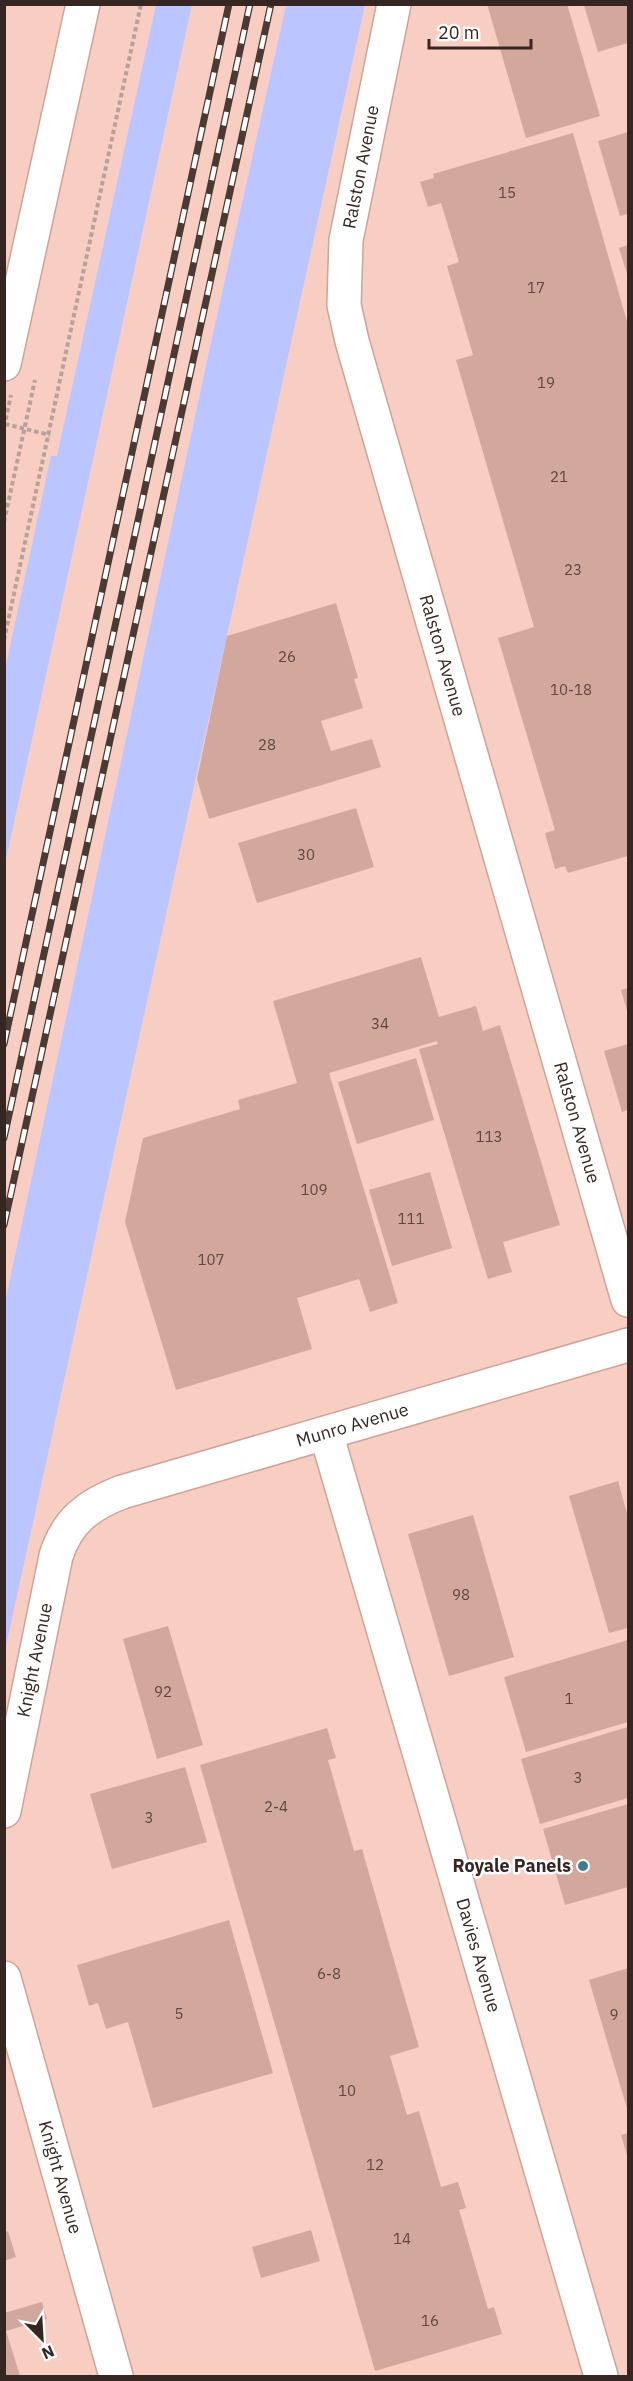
<svg xmlns="http://www.w3.org/2000/svg" width="633" height="2381" viewBox="0 0 633 2381" font-family="'IBM Plex Sans',sans-serif">
	<rect width="100%" height="100%" fill="#f9ded6"/>
	<g fill="#f8cec2">
		<polygon points="5,5 176,5 5,773"/>
		<polygon points="192,5 286,5 208,356 5,1302 5,864"/>
		<polygon points="365,5 628,5 628,2376 5,2376 5,1651"/>
	</g>
	<g fill="#bbc5ff">
		<polygon points="156,5 192,5 5,864 5,670 51,456 57,456"/>
		<polygon points="286,5 365,5 5,1651 5,1302 208,356"/>
	</g>
	<g fill="#d3a89c">
		<polygon points="487,4 567,4 600,116 526,138"/>
		<polygon points="584,5 628,5 628,43 598,52"/>
		<polygon points="628,132 628,214 620,216 598,141"/>
		<polygon points="573,133 628,325 628,856 568,873 565,866 555,869 545,833 555,830 498,638 534,627 456,360 473,355 447,266 459,262 441,203 428,207 420,182 434,178 433,174"/>
		<polygon points="628,245 628,277 619,248"/>
		<polygon points="336,603 358,678 354,679 363,708 321,721 331,751 372,739 381,767 209,819 197,779 227,636"/>
		<polygon points="356,808 374,867 257,903 238,843"/>
		<polygon points="421,957 439,1017 476,1006 483,1031 500,1025 560,1225 503,1242 512,1272 488,1279 419,1049 438,1044 437,1041 329,1073 398,1303 370,1312 359,1279 297,1298 312,1349 176,1390 125,1222 143,1138 240,1109 238,1100 297,1083 273,1001"/>
		<polygon points="628,988 628,1014 621,990"/>
		<polygon points="628,1044 628,1110 622,1112 604,1051"/>
		<polygon points="416,1058 434,1120 357,1144 338,1082"/>
		<polygon points="430,1172 452,1248 392,1266 369,1190"/>
		<polygon points="618,1481 628,1517 628,1628 609,1633 569,1496"/>
		<polygon points="473,1515 514,1657 449,1676 408,1534"/>
		<polygon points="168,1626 203,1745 157,1759 123,1639"/>
		<polygon points="628,1640 628,1722 526,1752 504,1677"/>
		<polygon points="628,1727 628,1798 540,1824 521,1759"/>
		<polygon points="327,1728 336,1758 328,1760 354,1851 362,1849 419,2047 390,2056 407,2115 419,2111 441,2187 458,2182 466,2208 459,2210 488,2309 494,2307 502,2334 375,2371 200,1765"/>
		<polygon points="185,1767 207,1842 112,1869 90,1794"/>
		<polygon points="628,1804 628,1887 565,1905 543,1829"/>
		<polygon points="229,1920 273,2073 153,2108 128,2022 106,2029 98,2003 89,2006 77,1965"/>
		<polygon points="628,1968 628,2112 589,1980"/>
		<polygon points="628,2133 628,2159 621,2135"/>
		<polygon points="311,2230 320,2261 261,2278 252,2247"/>
		<polygon points="8,2231 16,2257 4,2261 4,2232"/>
		<polygon points="42,2302 47,2319 6,2331 20,2376 4,2376 4,2313"/>
	</g>
	<g fill="none" stroke-linecap="round" stroke-linejoin="round">
		<defs>
			<g id="minor">
				<path id="s1" d="M 394,4 L 346,240 L 344,305 L 352,341 L 628,1300"/>
				<polyline points="4,364 83,4"/>
				<path id="s2" d="M 326,1433 L 601,2376"/>
				<path id="s3" d="M 4,1811 L 56,1556 C 67,1521 88,1505 122,1492 L 628,1345"/>
				<path id="s4" d="M 4,1978 L 116,2376"/>
			</g>
		</defs>
		<use href="#minor" stroke="#cea498" stroke-width="36"/>
		<g stroke="#b8a19a" stroke-width="4" stroke-dasharray="4.5 3" stroke-linecap="butt">
			<polyline points="5,424 50,435"/>
			<polyline points="4,427 11,395"/>
			<polyline points="4,522 35,380"/>
			<polyline points="4,640 141,4"/>
		</g>
		<use href="#minor" stroke="#fff" stroke-width="33"/>
		<defs>
			<g id="rail">
				<polyline points="4,1044 229,4"/>
				<polyline points="4,1138 250,4"/>
				<polyline points="4,1225 271,4"/>
			</g>
		</defs>
		<use href="#rail" stroke="#4b3a34" stroke-width="7"/>
		<use href="#rail" stroke="#fff" stroke-width="4.5" stroke-dasharray="14" stroke-linecap="butt"/>
	</g>
	<circle fill="#3b7e8f" stroke="#fff" stroke-width="2" cx="583" cy="1866" r="6"/>
	<g text-anchor="middle" stroke-width="5" stroke-linejoin="round" paint-order="stroke">
		<g font-size="15" fill="#5d4640">
			<text x="507" y="198">15</text>
			<text x="536" y="293">17</text>
			<text x="546" y="388">19</text>
			<text x="559" y="482">21</text>
			<text x="573" y="575">23</text>
			<text x="287" y="662">26</text>
			<text x="571" y="695">10-18</text>
			<text x="267" y="750">28</text>
			<text x="306" y="860">30</text>
			<text x="380" y="1029">34</text>
			<text x="489" y="1142">113</text>
			<text x="314" y="1195">109</text>
			<text x="411" y="1224">111</text>
			<text x="211" y="1265">107</text>
			<text x="461" y="1600">98</text>
			<text x="163" y="1697">92</text>
			<text x="569" y="1704">1</text>
			<text x="578" y="1783">3</text>
			<text x="276" y="1812">2-4</text>
			<text x="149" y="1823">3</text>
			<text x="329" y="1979">6-8</text>
			<text x="179" y="2019">5</text>
			<text x="614" y="2020">9</text>
			<text x="347" y="2096">10</text>
			<text x="375" y="2170">12</text>
			<text x="402" y="2244">14</text>
			<text x="430" y="2326">16</text>
		</g>
		<g font-size="18" fill="#362621" stroke="#fff">
			<text transform="translate(361 167) rotate(-79)" y="6">Ralston Avenue</text>
			<text dy="6" stroke="none"><textPath href="#s1" startOffset="670">Ralston Avenue</textPath></text>
			<text dy="6" stroke="none"><textPath href="#s1" startOffset="1156">Ralston Avenue</textPath></text>
			<text dy="6" stroke="none"><textPath href="#s3" startOffset="596">Munro Avenue</textPath></text>
			<text dy="6" stroke="none"><textPath href="#s3" startOffset="154">Knight Avenue</textPath></text>
			<text dy="6" stroke="none"><textPath href="#s2" startOffset="544">Davies Avenue</textPath></text>
			<text dy="6" stroke="none"><textPath href="#s4" startOffset="207">Knight Avenue</textPath></text>
		</g>
		<g font-size="18" font-weight="bold" fill="#362621" stroke="#fff" text-anchor="end">
			<text x="571" y="1872">Royale Panels</text>
		</g>
	</g>
	<rect width="633" height="2381" fill="none" stroke="#362621" stroke-width="12"/>
	<g transform="translate(42 2339) rotate(156)" stroke="#ffffff" stroke-width="4.5" paint-order="stroke">
	<path d="M0-4.5L10 22L0 15L-10 22Z" fill="#362621"/>
	<text y="-9" font-size="16" font-weight="bold" text-anchor="middle" fill="#362621">N</text>
	</g>
	<path d="M429 39v9h102v-9" fill="none" stroke="#362621" stroke-width="3"/>
	<text x="438" y="39" font-size="18" fill="#362621" stroke="#ffffff" stroke-width="4.5" paint-order="stroke">20 m</text>
</svg>
